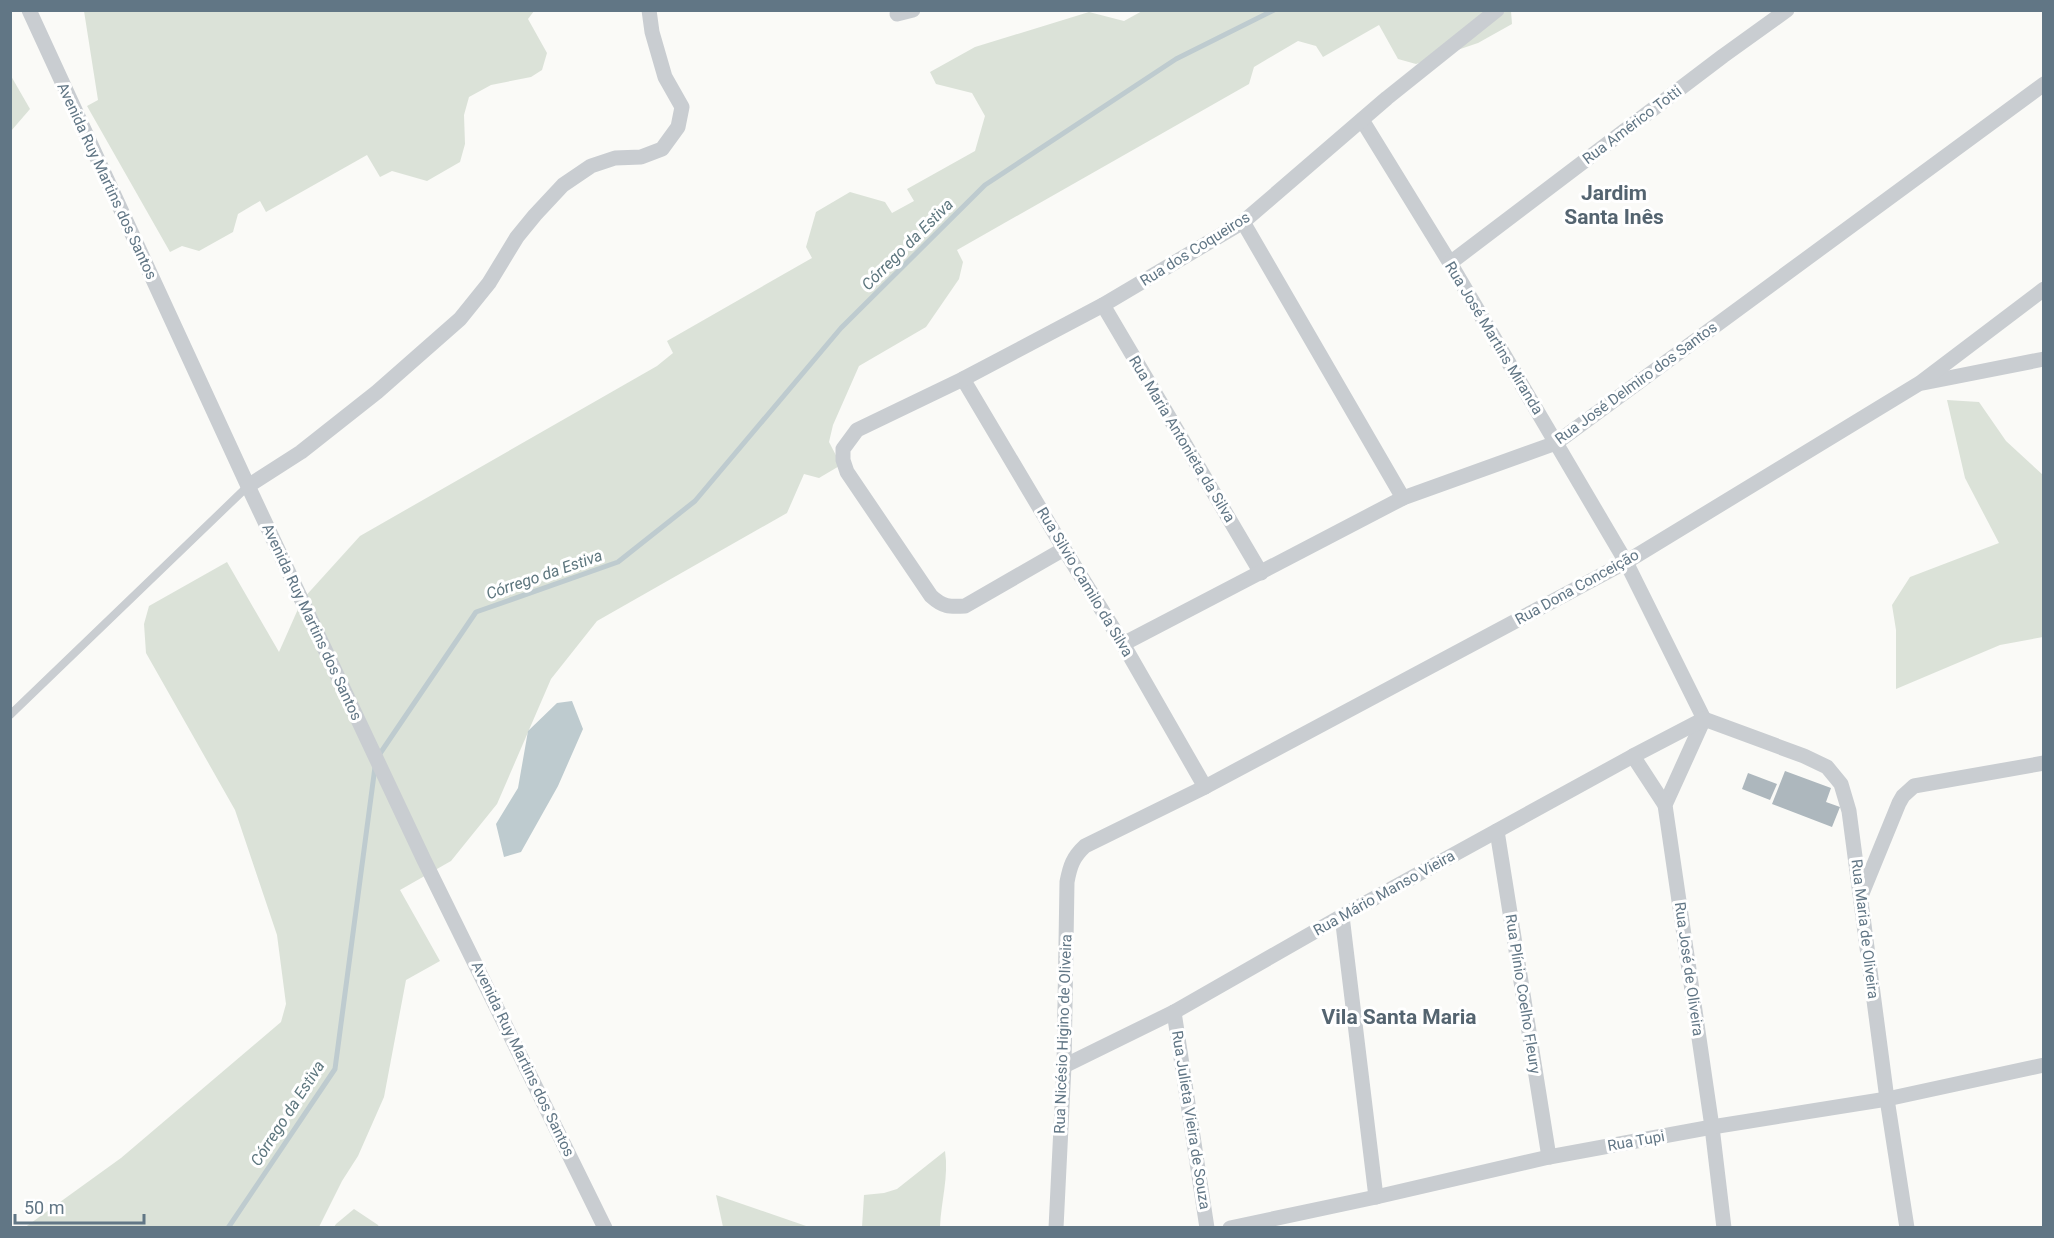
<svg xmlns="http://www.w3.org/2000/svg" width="2054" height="1238" viewBox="0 0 2054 1238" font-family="Roboto,sans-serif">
	<rect width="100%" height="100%" fill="#fafaf7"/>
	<g fill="#dbe2d8">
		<polygon points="1144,10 1511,11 1512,24 1478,43 1416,64 1398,59 1379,25 1323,57 1316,46 1298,41 1254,67 1249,84 957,250 963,262 959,279 926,327 859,366 833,425 829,442 841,465 819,478 804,474 787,513 597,621 551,679 497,804 451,861 400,890 440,961 406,980 384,1097 358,1156 342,1181 319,1227 24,1228 121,1158 281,1022 286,1004 277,935 235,810 146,653 144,624 149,606 227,562 279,652 302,600 360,536 657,366 673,353 667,341 812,258 806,247 816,212 850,192 885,202 892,213 914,201 907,189 975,151 985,116 972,93 936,84 930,72 975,47 1089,12 1124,21"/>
		<polygon points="84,11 534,11 528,19 547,53 542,70 531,77 491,85 469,97 464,115 465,144 460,162 427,181 392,171 380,177 367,155 266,212 260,201 238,214 233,232 199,251 182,246 170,252 87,106 98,100"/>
		<polygon points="11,76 30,109 11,131 10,131"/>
		<polygon points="1947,400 1979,402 2006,441 2043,475 2043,637 2000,645 1896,689 1896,630 1892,605 1910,577 1999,543 1965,478"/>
		<path d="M 945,1151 C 949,1176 941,1202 940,1227 L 862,1227 L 864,1195 L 884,1193 L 897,1189 Z"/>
		<polygon points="716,1195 809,1227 723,1227"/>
		<polygon points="354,1209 378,1225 379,1227 334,1227 336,1224"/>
	</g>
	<polygon fill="#becbcf" points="572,701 583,729 558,786 521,852 504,857 496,824 518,788 528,731 557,703"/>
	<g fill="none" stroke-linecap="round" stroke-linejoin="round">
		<g stroke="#becbcf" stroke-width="5">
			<polyline points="379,755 476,612 618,562 695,501 841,328 985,185 1176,59 1274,10"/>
			<polyline points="228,1228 335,1069 375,767"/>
		</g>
	</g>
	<g fill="#adb7bd">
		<polygon points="1785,771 1831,788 1826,802 1840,807 1832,827 1772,804"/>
		<polygon points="1748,773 1777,784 1770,800 1742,789"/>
	</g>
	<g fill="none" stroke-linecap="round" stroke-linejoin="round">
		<polyline stroke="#c9cdd1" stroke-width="8" points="10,715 248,486"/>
		<g stroke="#c9cdd1" stroke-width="15">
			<polyline points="29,10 248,486 424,860 605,1228"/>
			<polyline points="897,14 913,10"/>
			<polyline points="1362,120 1450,263 1626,562 1704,719"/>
			<polyline points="1243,222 1403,498"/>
			<polyline points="1450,263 1723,56 1787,10"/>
			<polyline points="1103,305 1261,573"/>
			<polyline points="963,379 1064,549 1123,644 1205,787"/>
			<polyline points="1923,383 2044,359"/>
			<polyline points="248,486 301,452 377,392 460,319 489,283 517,237 535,215 563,185 591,166 615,158 641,157 662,149 678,127 682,107 665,77 652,32 649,10"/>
			<path d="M 1064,549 L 965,606 C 949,607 943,607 931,596 L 847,472 L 843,460 L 843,449 L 857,430 L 963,379 L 1103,305 L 1243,222 L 1387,98 L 1497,10"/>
			<polyline points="1123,644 1403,498 1556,443 2044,84"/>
			<polyline points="1704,719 1804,756 1827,767 1841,784 1849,811 1887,1099 1907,1228"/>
			<polyline points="1704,719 1665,805 1712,1127 1724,1228"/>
			<polyline points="1633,756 1665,805"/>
			<polyline points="1497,831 1549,1157"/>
			<polyline points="1861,896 1899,803 1903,796 1914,786 2044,763"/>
			<polyline points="1342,916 1376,1197"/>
			<polyline points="1174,1012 1207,1228"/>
			<polyline points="1064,1066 1174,1012 1342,916 1633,756 1704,719"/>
			<path d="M 1056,1228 L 1064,1066 L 1067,882 C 1070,866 1073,857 1085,846 L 1205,787 L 1626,562 L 1920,383 L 2044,289"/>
			<polyline points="1230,1228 1376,1197 1549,1157 1712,1127 1887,1099 2044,1065"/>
		</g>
	</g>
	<g text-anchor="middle" stroke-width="6" stroke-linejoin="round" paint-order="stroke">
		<g font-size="15" fill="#617685" stroke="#fff">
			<text transform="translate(1632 125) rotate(-37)" y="5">Rua Américo Totti</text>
			<text transform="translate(107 181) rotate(65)" y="5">Avenida Ruy Martins dos Santos</text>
			<text transform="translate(1195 249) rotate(-32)" y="5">Rua dos Coqueiros</text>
			<text transform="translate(1494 338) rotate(59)" y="5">Rua José Martins Miranda</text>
			<text transform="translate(1636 383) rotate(-36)" y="5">Rua José Delmiro dos Santos</text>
			<text transform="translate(1182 439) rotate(59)" y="5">Rua Maria Antonieta da Silva</text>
			<text transform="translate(1085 582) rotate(59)" y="5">Rua Silvio Camilo da Silva</text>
			<text transform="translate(1577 587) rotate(-29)" y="5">Rua Dona Conceição</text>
			<text transform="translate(312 622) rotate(65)" y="5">Avenida Ruy Martins dos Santos</text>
			<text transform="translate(1384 893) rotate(-29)" y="5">Rua Mário Manso Vieira</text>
			<text transform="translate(1865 929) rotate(83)" y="5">Rua Maria de Oliveira</text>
			<text transform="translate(1689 969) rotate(82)" y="5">Rua José de Oliveira</text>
			<text transform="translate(1523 994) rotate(81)" y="5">Rua Plínio Coelho Fleury</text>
			<text transform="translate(1063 1034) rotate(-88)" y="5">Rua Nicésio Higino de Oliveira</text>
			<text transform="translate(523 1059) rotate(64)" y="5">Avenida Ruy Martins dos Santos</text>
			<text transform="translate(1191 1120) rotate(81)" y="5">Rua Julieta Vieira de Souza</text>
			<text transform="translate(1636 1141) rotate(-10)" y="5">Rua Tupi</text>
		</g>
		<g font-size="16" font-style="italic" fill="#5d767e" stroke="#fff">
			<text transform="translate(907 244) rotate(-45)" y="6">Córrego da Estiva</text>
			<text transform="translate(544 574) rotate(-19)" y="6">Córrego da Estiva</text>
			<text transform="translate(287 1113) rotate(-57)" y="6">Córrego da Estiva</text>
		</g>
		<g font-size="21" font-weight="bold" fill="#546470" stroke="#fff">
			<text x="1614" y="200">Jardim<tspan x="1614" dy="24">Santa Inês</tspan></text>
			<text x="1399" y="1024">Vila Santa Maria</text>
		</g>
	</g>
	<rect width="2054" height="1238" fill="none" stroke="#617685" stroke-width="24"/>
	<path d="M15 1214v9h129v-9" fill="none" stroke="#617685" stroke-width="3"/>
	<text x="24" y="1214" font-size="18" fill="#617685" stroke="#ffffff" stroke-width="4.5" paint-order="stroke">50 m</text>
</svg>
